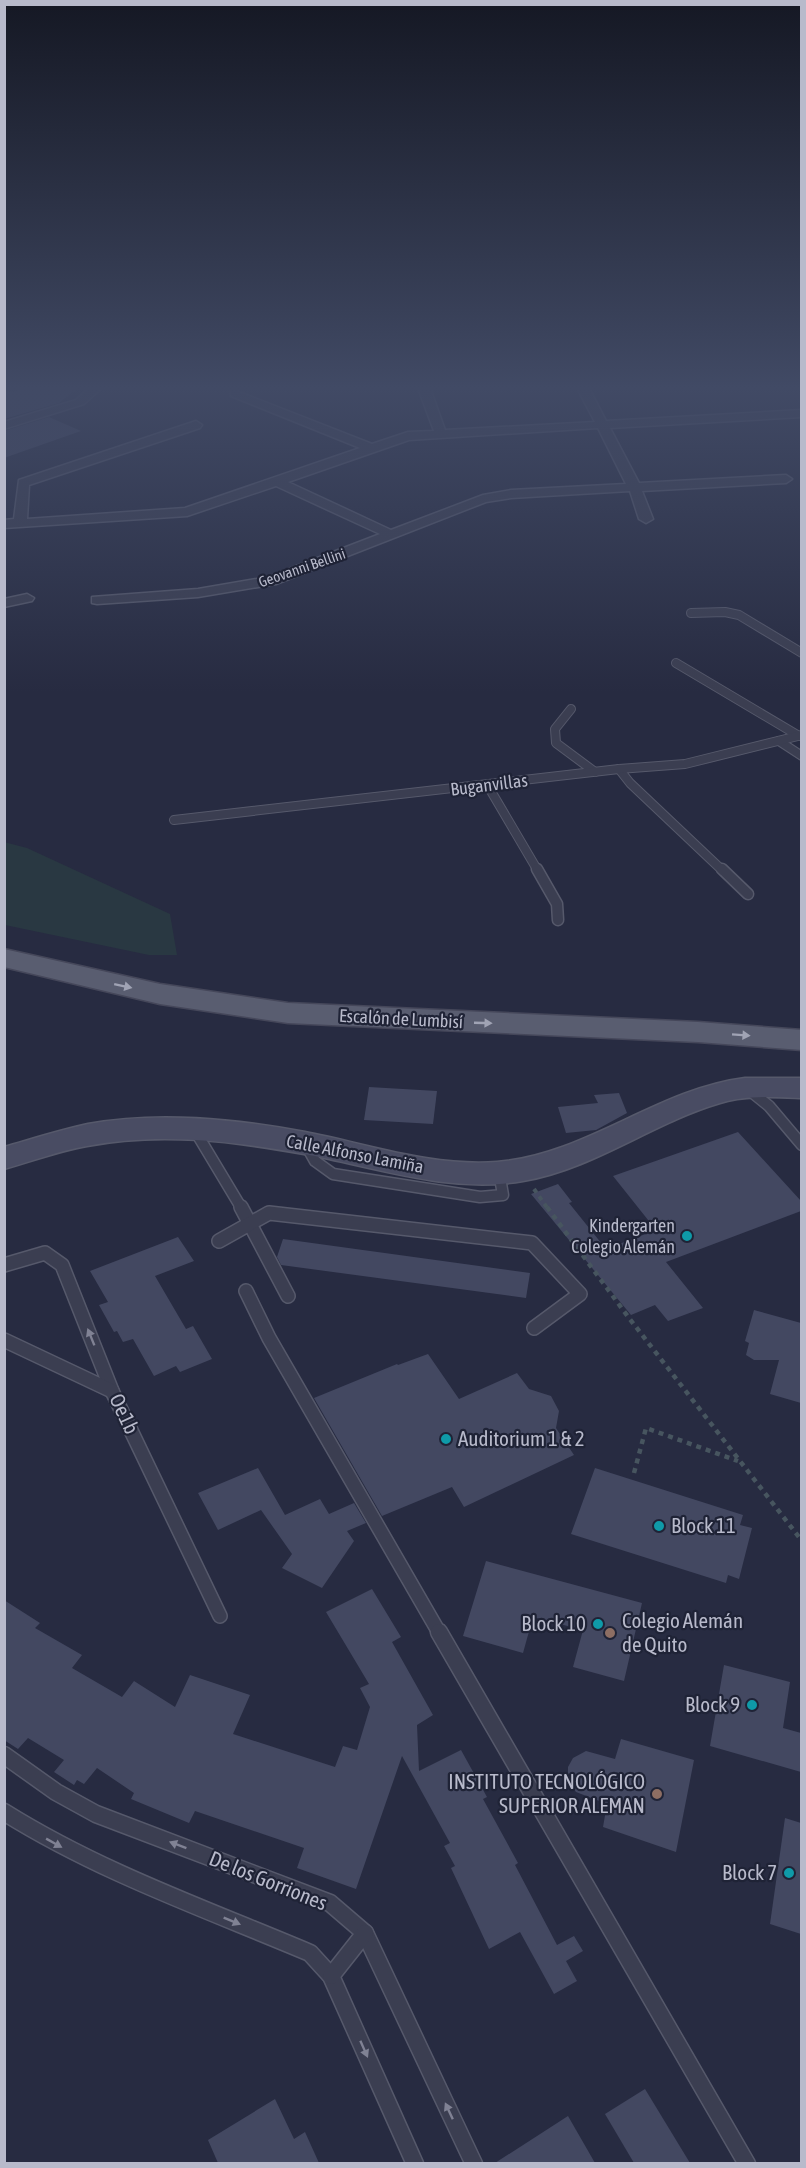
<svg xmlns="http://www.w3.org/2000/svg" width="806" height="2168" viewBox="0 0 806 2168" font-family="'Asap Condensed',sans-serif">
	<rect width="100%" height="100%" fill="#272b41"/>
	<polygon fill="#293842" points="4,842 27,848 170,914 177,955 149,955 5,925"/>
	<g fill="#434861">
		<polygon points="18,388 78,388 59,403 4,419 4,392 17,392"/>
		<polygon points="49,417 81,431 4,458 4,431"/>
		<polygon points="369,1087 437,1091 433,1124 364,1120"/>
		<polygon points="619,1093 627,1113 596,1130 566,1133 558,1107 598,1103 594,1095"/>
		<polygon points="738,1132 801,1201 801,1211 666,1262 703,1308 668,1321 655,1305 631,1315 531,1194 558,1184 572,1202 569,1203 606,1249 656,1230 613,1176"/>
		<polygon points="178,1237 194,1261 155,1276 186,1329 193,1326 212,1359 180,1372 176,1366 154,1376 133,1339 123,1342 117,1331 114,1332 99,1305 108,1302 90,1271"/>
		<polygon points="283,1239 530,1273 526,1298 281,1265 277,1257"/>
		<polygon points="754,1310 801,1323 801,1403 770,1394 779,1360 754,1360 746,1355 749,1343 745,1341"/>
		<polygon points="428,1354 459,1399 517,1373 529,1389 551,1396 559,1411 556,1428 574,1455 464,1507 452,1487 382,1516 314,1398 397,1364 398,1365"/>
		<polygon points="258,1468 285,1515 320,1499 329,1514 354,1503 366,1523 347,1531 354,1541 322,1588 282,1568 292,1554 261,1510 218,1530 198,1493"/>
		<polygon points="595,1468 743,1515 740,1525 752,1528 739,1579 728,1575 726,1583 571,1534"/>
		<polygon points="486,1561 642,1603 624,1681 573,1667 583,1630 533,1617 523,1653 463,1636"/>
		<polygon points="372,1589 401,1637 392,1642 433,1715 417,1725 419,1771 461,1750 487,1797 483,1799 518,1863 515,1865 557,1945 574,1936 583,1951 566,1961 577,1981 554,1994 520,1932 489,1949 451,1868 455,1866 444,1846 450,1843 402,1756 356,1889 297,1868 304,1848 195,1811 189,1823 131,1799 134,1793 97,1768 84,1784 77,1780 74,1785 54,1772 64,1760 28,1738 18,1749 4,1740 4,1600 40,1623 35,1628 82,1655 72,1668 122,1697 134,1681 175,1707 190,1675 250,1695 233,1734 335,1767 343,1746 357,1750 370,1707 360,1688 369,1684 326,1612"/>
		<polygon points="724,1665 790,1682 783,1728 801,1733 801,1772 710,1746"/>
		<polygon points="621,1739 694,1760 676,1852 603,1827 607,1804 576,1792 568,1780 568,1767 573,1758 586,1751 615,1759"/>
		<polygon points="785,1818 801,1823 801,1934 770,1924"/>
		<polygon points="645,2089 690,2163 634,2163 605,2114"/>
		<polygon points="275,2099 294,2139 305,2132 319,2163 218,2163 208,2140"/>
		<polygon points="568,2116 595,2163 495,2163"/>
	</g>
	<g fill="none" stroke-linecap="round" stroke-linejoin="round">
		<defs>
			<g id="lane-far3">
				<polyline points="691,613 725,612 739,615 802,653"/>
				<polyline points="676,663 799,736"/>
				<polyline points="571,709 555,729 556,743 595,772"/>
				<polyline points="779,741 802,756"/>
				<polyline points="619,769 630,783 723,871"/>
				<polyline points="488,786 538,871"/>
				<polyline points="174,820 619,769 685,764 802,735"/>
			</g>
			<g id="lane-far2">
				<polyline points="537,869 557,904 558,920"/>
				<polyline points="722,869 748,894"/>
				<polyline points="748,1089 769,1106 802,1145"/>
				<polyline points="194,1129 242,1209"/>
				<polyline points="305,1143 315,1161 333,1174 480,1197 503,1195 499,1172"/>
			</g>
			<g id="lane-far1">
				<polyline points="241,1207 288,1296"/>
				<polyline points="219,1241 269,1213 532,1243 580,1294 534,1328"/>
				<polyline points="4,1265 45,1253 62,1265 112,1391 220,1616"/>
				<polyline points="246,1291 269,1338 440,1634"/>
				<polyline points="4,1340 112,1391"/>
			</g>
			<g id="lane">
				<polyline points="439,1632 747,2164"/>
				<polyline points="4,1755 56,1792 96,1814 330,1903 365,1933 474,2164"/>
				<path d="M 4,1812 C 100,1872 206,1909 310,1953 L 331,1976 L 415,2164"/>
				<polyline points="331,1976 365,1933"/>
			</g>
			<g id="street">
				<polygon points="89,388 102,388 84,404 4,429 4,422 76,400"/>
				<path d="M 418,388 L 430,388 L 445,430 L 595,422 L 577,388 L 589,388 L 606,421 L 802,410 L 802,417 L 610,428 L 639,483 L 786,475 L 792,479 L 786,483 L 642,491 L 653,519 L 646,523 L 639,519 L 630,491 L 511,498 L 486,502 L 276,584 L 198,597 L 97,604 L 92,603 L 92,597 L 198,589 L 268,577 L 380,534 L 276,486 L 187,516 L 4,528 L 4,520 L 14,519 L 19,480 L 196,421 L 202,425 L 200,428 L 29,485 L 27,519 L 185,508 L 360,448 L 231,396 L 231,392 L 239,392 L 372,444 L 408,432 L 434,431 ZM 598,428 L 626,484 L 511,490 L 483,495 L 391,530 L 288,482 L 409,440 Z"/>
				<polygon points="27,594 34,598 32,601 4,607 4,599"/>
			</g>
			<path id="secondary" d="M 745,1078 L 802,1078 L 802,1098 C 775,1097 746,1095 720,1103 C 652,1123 594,1169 523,1181 C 449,1194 376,1167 304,1154 C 233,1141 159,1132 87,1146 C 59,1151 32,1161 4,1169 L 4,1147 C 32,1139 60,1130 88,1124 C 159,1111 234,1119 305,1132 C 368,1144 432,1167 497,1162 C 586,1155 657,1089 745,1078 Z"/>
			<polygon id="primary" points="4,949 160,984 288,1003 698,1022 802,1030 802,1050 698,1042 288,1023 160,1004 4,967"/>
		</defs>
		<use href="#lane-far3" stroke="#56596b" stroke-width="10"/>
		<use href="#lane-far2" stroke="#56596b" stroke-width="13"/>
		<use href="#lane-far1" stroke="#56596b" stroke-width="16"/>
		<use href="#lane" stroke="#56596b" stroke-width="19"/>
		<use href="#street" stroke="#56596b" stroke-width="3"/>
		<use href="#secondary" stroke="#56596b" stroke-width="3"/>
		<use href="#primary" stroke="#45475a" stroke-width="3"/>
		<polyline stroke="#47555f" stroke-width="4" stroke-dasharray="4.5 4.5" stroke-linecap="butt" points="534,1189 548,1209"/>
		<g stroke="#47555f" stroke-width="4.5" stroke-dasharray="5 5" stroke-linecap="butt">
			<polyline points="547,1207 629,1318 802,1541"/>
			<polyline points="634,1473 646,1428 738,1461"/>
		</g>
		<use href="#lane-far3" stroke="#3b3e51" stroke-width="8"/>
		<use href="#lane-far2" stroke="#3b3e51" stroke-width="10"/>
		<use href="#lane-far1" stroke="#3b3e51" stroke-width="13"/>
		<use href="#lane" stroke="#3b3e51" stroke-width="16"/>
		<use href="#street" fill="#3b3e51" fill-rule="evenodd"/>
		<use href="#secondary" fill="#494c63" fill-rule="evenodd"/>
		<use href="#primary" fill="#595d70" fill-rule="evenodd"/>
	</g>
	<defs><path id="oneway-solid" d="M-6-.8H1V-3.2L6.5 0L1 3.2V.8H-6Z" transform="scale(1.5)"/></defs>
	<g fill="#a0a3b4">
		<use href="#oneway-solid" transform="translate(123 986) rotate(12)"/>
		<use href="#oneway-solid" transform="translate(483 1023) rotate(2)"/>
		<use href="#oneway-solid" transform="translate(741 1035) rotate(4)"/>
	</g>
	<g fill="#808294">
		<use href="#oneway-solid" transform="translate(91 1337) rotate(-112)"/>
		<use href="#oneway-solid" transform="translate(54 1843) rotate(29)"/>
		<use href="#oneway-solid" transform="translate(178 1845) rotate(-159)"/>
		<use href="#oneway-solid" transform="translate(232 1921) rotate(22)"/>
		<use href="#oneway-solid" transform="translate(364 2049) rotate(66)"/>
		<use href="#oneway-solid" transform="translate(449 2111) rotate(-115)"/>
	</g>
	<linearGradient id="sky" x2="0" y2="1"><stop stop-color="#151824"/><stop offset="0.56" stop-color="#414a65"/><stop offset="1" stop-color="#414a65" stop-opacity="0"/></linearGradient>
	<rect width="806" height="692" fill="url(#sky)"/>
	<g fill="#0f9aa8" stroke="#1f2336" stroke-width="2">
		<circle cx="687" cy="1236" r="6"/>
		<circle cx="446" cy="1439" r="6"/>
		<circle cx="659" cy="1526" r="6"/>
		<circle cx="598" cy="1624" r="6"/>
		<circle cx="752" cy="1705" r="6"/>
		<circle cx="789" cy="1873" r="6"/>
	</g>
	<g fill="#8d6e63" stroke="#1f2336" stroke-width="2">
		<circle cx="610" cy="1633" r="6"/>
		<circle cx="657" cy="1794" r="6"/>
	</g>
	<g text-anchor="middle" stroke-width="4.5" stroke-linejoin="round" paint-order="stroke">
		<g font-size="15" fill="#b8bacb" stroke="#1f2336">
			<text transform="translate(302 568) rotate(-19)" y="5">Geovanni Bellini</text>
		</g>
		<g font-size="18" fill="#b8bacb" stroke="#1f2336">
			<text transform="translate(489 785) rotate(-7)" y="6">Buganvillas</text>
			<text transform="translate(401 1019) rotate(3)" y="6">Escalón de Lumbisí</text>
			<text transform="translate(355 1154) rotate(11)" y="6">Calle Alfonso Lamiña</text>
		</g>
		<g font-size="18" fill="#b8bacb" stroke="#1f2336" text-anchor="end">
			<text x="675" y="1232">Kindergarten<tspan x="675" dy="21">Colegio Alemán</tspan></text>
		</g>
		<g font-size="21" fill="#b8bacb" stroke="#1f2336">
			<text transform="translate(124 1414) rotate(65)" y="7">Oe1b</text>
			<text transform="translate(268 1881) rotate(22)" y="7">De los Gorriones</text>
		</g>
		<g font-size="21" fill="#b8bacb" stroke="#1f2336" text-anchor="end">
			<text x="458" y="1446" text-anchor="start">Auditorium 1 &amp; 2</text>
			<text x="671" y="1533" text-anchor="start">Block 11</text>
			<text x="622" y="1628" text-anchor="start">Colegio Alemán<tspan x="622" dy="24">de Quito</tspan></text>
			<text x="586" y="1631">Block 10</text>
			<text x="740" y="1712">Block 9</text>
			<text x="645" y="1789">INSTITUTO TECNOLÓGICO<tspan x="645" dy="24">SUPERIOR ALEMAN</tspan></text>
			<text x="777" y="1880">Block 7</text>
		</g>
	</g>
	<rect width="806" height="2168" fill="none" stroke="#b8bacb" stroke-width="12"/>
</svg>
